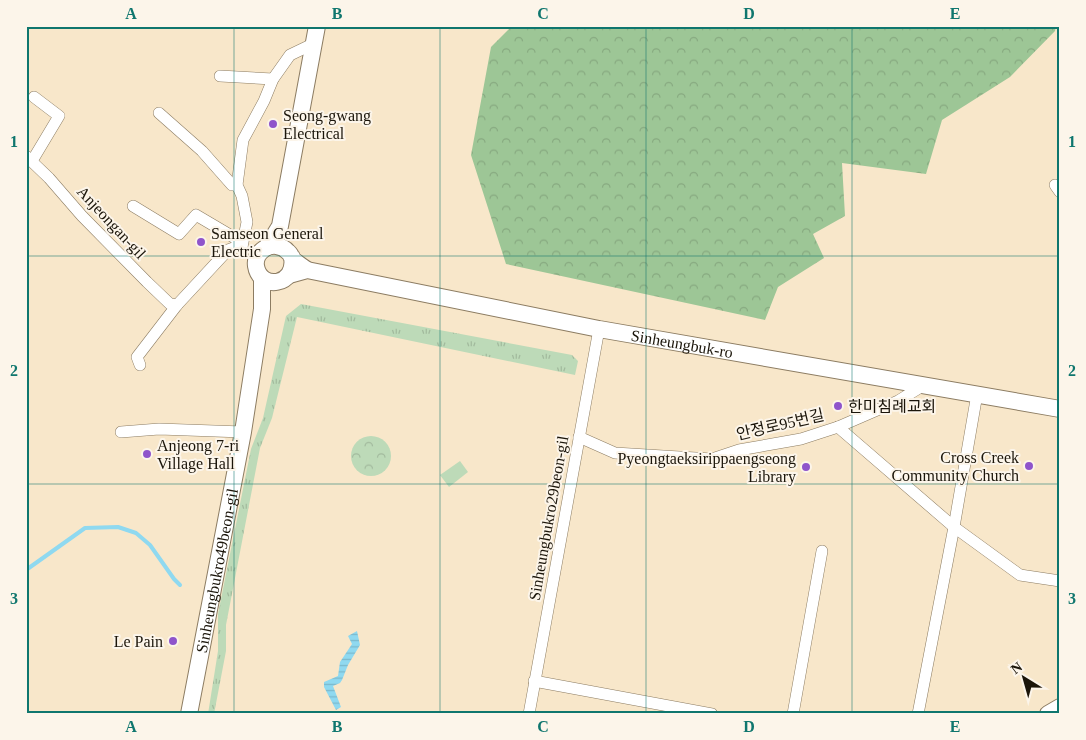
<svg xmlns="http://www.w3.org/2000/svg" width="1086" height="740" viewBox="0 0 1086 740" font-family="'Times New Roman','Noto Sans KR',serif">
	<defs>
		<pattern id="grass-tufts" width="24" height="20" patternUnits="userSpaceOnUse" patternTransform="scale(1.25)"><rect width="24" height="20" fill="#bddab8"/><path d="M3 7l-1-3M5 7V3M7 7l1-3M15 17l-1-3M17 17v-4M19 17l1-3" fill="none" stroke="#a2ba9d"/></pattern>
		<pattern id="forest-crowns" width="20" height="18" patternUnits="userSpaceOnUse" patternTransform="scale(1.25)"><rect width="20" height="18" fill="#9dc696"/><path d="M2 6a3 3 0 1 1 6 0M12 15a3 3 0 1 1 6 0" fill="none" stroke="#87a980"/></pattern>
		<pattern id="park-crowns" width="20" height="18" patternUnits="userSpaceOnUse" patternTransform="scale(1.25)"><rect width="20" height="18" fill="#bddab8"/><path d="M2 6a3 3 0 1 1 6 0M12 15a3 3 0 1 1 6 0" fill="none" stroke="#a2ba9d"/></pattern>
		<pattern id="water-rules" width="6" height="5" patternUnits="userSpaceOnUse" patternTransform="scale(1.25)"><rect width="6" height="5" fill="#8fd9f0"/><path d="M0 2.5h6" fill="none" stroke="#7bb9cc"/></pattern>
	</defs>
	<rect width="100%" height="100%" fill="#f8e7ca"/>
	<polygon fill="url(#grass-tufts)" points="301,304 572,355 578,361 575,375 297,317 272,418 260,448 226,625 226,651 214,714 208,714 218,651 218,614 251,449 263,418 286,316"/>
	<polygon fill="url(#forest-crowns)" points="512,26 1056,26 1055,31 1010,77 942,120 926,174 842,163 845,216 813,234 824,258 778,287 765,320 506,264 471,155 491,47"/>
	<circle fill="url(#park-crowns)" cx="371" cy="456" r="20"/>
	<polygon fill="#bddab8" points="460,461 468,472 449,487 440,475"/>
	<polygon fill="url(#water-rules)" points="357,631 360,645 348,665 342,680 340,683 333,686 341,707 336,710 324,687 324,682 338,676 340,662 352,644 348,636"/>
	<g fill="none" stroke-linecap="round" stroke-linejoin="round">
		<polyline stroke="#8fd9f0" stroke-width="4" points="26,570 85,528 118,527 136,533 150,545 174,579 180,585"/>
		<defs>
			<g id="street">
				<polyline points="220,76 273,79"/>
				<polyline points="159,113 202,151 232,185 237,185"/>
				<polyline points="26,156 49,178 82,216 147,282 170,304 177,305"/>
				<polyline points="32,161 59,116 34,97"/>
				<polyline points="1055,185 1060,192"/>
				<polyline points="133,206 179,234 196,215 235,238 242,247"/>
				<polyline points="140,365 137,357 177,305 228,250 239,246 242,247 247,222 242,196 237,185 243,140 264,101 273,79 290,55 315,43"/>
				<polyline points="838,427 954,527 1020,575 1060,581"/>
				<polyline points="121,432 159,429 243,432"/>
				<polyline points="579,437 615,453 712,459 739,450 801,439 838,427 898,401 924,385"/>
				<polyline points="534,681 712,714"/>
				<polyline points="529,714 599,329"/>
				<polyline points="793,714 822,551"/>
				<polyline points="918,714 954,527 977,394"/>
			</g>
			<g id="secondary">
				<polyline points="267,247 280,226 317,26"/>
				<path d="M 292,257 C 297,286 260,291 256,266 C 255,259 258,253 264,249 C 271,244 282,245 288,252 C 290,253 291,256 292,258 C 296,263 302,266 307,270"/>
				<path id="s1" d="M 289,275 L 307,270 L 599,329 L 1060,409"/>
				<path id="s2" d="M 189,714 L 243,432 L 262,309 L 262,278"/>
				<polyline points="1048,714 1060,707"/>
			</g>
		</defs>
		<use href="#street" stroke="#8c7c62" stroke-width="12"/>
		<use href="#secondary" stroke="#8c7c62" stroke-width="18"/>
		<use href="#street" stroke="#fff" stroke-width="11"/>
		<use href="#secondary" stroke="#fff" stroke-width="16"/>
	</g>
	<path fill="none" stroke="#0f766e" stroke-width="1" stroke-opacity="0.55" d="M 234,26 L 234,714M 440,26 L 440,714M 646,26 L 646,714M 852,26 L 852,714M 26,256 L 1060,256M 26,484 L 1060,484"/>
	<g fill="#8f54cb" stroke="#fcf5ea" stroke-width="2">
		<circle cx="273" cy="124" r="5"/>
		<circle cx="201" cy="242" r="5"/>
		<circle cx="838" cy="406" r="5"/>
		<circle cx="147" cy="454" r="5"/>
		<circle cx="1029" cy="466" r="5"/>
		<circle cx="806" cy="467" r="5"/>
		<circle cx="173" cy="641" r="5"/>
	</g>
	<g text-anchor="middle" stroke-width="4" stroke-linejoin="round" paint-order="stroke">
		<g font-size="16" fill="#1b150a" stroke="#fcf5ea" text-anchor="start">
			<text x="283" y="121">Seong-gwang<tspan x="283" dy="18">Electrical</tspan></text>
			<text x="211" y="239">Samseon General<tspan x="211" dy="18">Electric</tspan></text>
			<text x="848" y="412">한미침례교회</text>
			<text x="157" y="451">Anjeong 7-ri<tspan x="157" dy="18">Village Hall</tspan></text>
			<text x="1019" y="463" text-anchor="end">Cross Creek<tspan x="1019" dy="18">Community Church</tspan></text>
			<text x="796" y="464" text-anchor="end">Pyeongtaeksirippaengseong<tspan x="796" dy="18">Library</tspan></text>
			<text x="163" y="647" text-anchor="end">Le Pain</text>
		</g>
		<g font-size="16" fill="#1b150a" stroke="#fcf5ea">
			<text transform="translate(112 222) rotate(47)" y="6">Anjeongan-gil</text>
			<text dy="6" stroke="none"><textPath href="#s1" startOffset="401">Sinheungbuk-ro</textPath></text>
			<text transform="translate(780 424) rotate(-13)" y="6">안정로95번길</text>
			<text transform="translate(548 518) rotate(-80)" y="6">Sinheungbukro29beon-gil</text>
			<text dy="6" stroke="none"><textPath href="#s2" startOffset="146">Sinheungbukro49beon-gil</textPath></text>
		</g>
	</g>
	<rect width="1086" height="740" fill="none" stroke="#fcf5ea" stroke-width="55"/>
	<g transform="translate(1024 678) rotate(323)" stroke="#fcf5ea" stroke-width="4" paint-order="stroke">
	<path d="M0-4L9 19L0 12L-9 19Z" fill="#1b150a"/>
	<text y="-8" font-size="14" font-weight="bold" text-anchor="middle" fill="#1b150a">N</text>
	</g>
	<rect x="28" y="28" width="1030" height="684" fill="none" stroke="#0f766e" stroke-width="2"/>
	<g font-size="16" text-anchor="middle" font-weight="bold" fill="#0f766e">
		<text x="131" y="19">A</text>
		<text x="337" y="19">B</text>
		<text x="543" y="19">C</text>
		<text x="749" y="19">D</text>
		<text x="955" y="19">E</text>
		<text x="14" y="147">1</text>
		<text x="1072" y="147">1</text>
		<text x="14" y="376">2</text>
		<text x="1072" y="376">2</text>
		<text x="14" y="604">3</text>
		<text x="1072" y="604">3</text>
		<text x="131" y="732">A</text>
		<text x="337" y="732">B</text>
		<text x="543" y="732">C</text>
		<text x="749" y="732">D</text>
		<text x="955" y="732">E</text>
	</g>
</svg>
